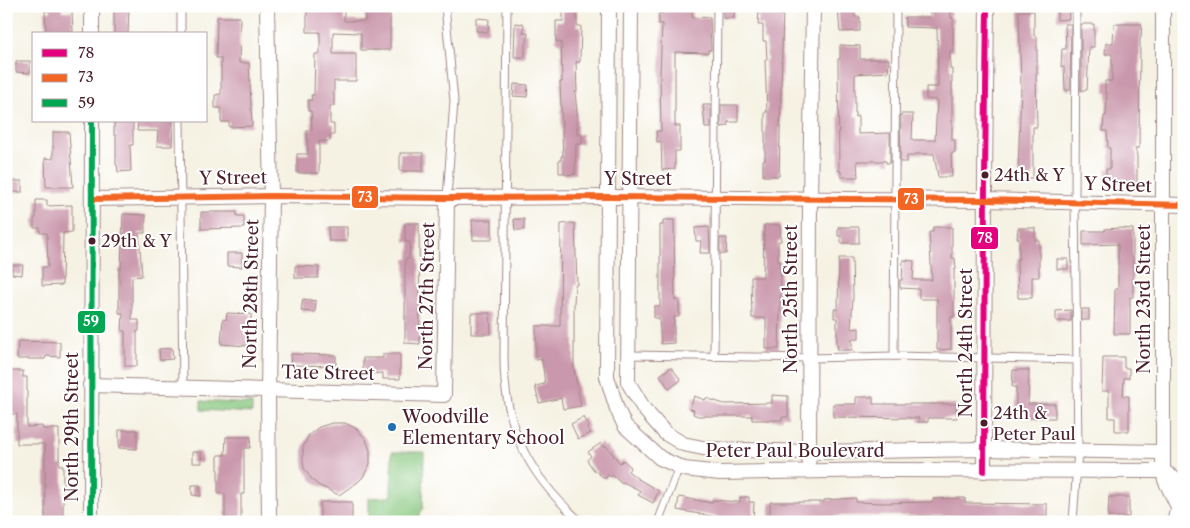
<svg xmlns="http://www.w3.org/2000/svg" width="1190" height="528" viewBox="0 0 1190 528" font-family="'Libre Caslon Text',serif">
	<rect width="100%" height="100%" fill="#fff"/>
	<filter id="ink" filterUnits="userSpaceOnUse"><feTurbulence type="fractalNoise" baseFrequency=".02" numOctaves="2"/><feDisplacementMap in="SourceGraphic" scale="10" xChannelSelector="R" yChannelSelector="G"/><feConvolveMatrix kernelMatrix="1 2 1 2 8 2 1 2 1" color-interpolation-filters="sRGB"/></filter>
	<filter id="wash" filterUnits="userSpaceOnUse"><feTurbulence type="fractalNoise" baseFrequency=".0096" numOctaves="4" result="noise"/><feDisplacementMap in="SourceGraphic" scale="20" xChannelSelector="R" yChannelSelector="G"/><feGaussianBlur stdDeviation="1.12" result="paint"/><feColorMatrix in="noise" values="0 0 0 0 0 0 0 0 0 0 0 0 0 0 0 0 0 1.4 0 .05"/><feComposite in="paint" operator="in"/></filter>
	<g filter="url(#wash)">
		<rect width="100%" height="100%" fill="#f5f2e3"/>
		<g fill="#87c77f" stroke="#687355">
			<polygon points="201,401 252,404 252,413 201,410"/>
			<polygon points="392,452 424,452 423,508 416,522 369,522 369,498 391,497"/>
		</g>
		<g id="blocks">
			<g fill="#ca98ac">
				<polygon points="51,6 62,6 62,11 72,11 73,32 46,33 45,11 51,11"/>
				<polygon points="114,6 129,6 128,34 114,34"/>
				<polygon points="307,6 344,7 344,21 365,21 365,7 390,7 390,50 361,50 361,33 333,32 333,54 356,54 356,81 334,81 334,106 330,106 330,124 334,124 334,135 330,135 330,141 319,141 319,173 297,173 297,154 308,154 307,130 312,130 311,111 308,111 308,100 312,100 311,95 314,95 315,54 320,54 320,32 307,32"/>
				<polygon points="563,6 577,6 577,26 581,26 580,62 576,62 577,92 575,92 577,112 577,134 582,134 582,144 576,144 575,174 565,175 565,173 559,173 559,160 561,160 561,156 563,156 560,82 562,82 561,42 556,42 556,21 563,21"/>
				<rect x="723" y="6" width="11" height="12"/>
				<polygon points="939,7 951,7 951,18 953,18 953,51 950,51 950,69 952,69 952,140 955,140 955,152 951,154 952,177 938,177 934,154 914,154 914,156 907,156 907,162 900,162 901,114 913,114 912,140 935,140 937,100 926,99 926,87 938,87 937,28 905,27 905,17 930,17 930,12 939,12"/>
				<polygon points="1057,7 1068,7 1069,19 1057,20"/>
				<polygon points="783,8 779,176 763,176 763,160 765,160 765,112 767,112 765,60 767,60 766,41 763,41 763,25 758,25 759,9"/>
				<polygon points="855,8 855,17 860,17 860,31 840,32 838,9"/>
				<polygon points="662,9 692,10 692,18 710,17 711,50 708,50 708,53 675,52 675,126 680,126 680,151 675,151 675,169 662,170 661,141 657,142 656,131 661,131 660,74 662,24 659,24 659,13 662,14"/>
				<polygon points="1019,11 1034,11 1034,36 1037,36 1037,74 1036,74 1037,127 1033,127 1033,178 1021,178 1021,173 1018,172 1021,87"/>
				<polygon points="217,17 240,17 239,63 249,63 252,126 229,127 229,122 221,122 221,108 215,108 215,95 221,94 221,58 216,58"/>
				<polygon points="476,18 489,19 488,32 476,31"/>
				<polygon points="515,23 524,24 523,33 528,33 527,43 525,43 525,57 514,57"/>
				<polygon points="1065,24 1071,24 1070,90 1065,90 1064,67 1061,67 1062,49 1066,49"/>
				<polygon points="1081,24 1094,24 1094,47 1089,47 1087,90 1081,90"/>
				<polygon points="1114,24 1142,24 1141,38 1140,38 1139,148 1135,148 1137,156 1137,183 1112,183 1112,179 1106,179 1106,169 1110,169 1110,148 1108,148 1107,131 1103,131 1104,116 1106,116 1107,93 1105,93 1105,81 1112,81 1112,54 1105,54 1106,43 1113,43"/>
				<polygon points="840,45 860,46 860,59 889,59 888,72 855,74 855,117 858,116 858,134 890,133 890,163 886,163 886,161 857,161 858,177 841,177 841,171 839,171 838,59 840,59"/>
				<polygon points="16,61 30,61 30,73 16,72"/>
				<polygon points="514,84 528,85 527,97 513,96"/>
				<polygon points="703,105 711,105 711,128 705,128"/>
				<polygon points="721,105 738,105 738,122 728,122 728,126 721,127"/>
				<polygon points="138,121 173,121 172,146 157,146 158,131 137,131"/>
				<polygon points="114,123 133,123 133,145 130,145 131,171 118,172 117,165 116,165 116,135 114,135"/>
				<polygon points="53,132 69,132 73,187 46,187 45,158 53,159"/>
				<rect x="400" y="153" width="23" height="18"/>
				<rect x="9" y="181" width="13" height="11"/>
				<polygon points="36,200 47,200 47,206 72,205 72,232 63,233 62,285 42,286 42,267 48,267 47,233 40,233 40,228 34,228 34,218 36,218"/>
				<polygon points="201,212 237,212 237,216 244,216 244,228 201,229"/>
				<polygon points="123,214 146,215 145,233 139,233 142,276 132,277 132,320 139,320 139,331 137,331 137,366 125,366 125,331 122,331 123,313 119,313 119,269 121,269"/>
				<polygon points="514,219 524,219 524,230 515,230"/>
				<polygon points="472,220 492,220 492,240 473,240"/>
				<polygon points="663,220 674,220 675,300 679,300 679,317 674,317 674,343 661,344 659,318 654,318 654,306 660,306 660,225 663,225"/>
				<polygon points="405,223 419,223 420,344 405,343 405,259 409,259 410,242 405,242"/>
				<polygon points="573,223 575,224 576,256 577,285 575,285 574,304 574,369 581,406 563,409 561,398 539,403 535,386 545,384 542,359 536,360 536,326 560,326 561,224"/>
				<polygon points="764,225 780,225 781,241 778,241 778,261 780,261 781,270 779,349 766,349 766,318 752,318 751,277 763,277"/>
				<polygon points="328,227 347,227 347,241 329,241"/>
				<polygon points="709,227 710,253 700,253 701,241 696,241 695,228"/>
				<polygon points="838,227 859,227 859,243 841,243 841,236 838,236"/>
				<polygon points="933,227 952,227 952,258 955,258 956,269 954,270 954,317 951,317 951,349 937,350 937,299 919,299 919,289 900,288 900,280 902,280 903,260 914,261 913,280 932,280 929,232 933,232"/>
				<polygon points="1018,228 1035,228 1035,240 1039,240 1039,277 1032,277 1032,298 1018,298 1017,259 1019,259 1019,238 1017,238"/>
				<polygon points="1120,228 1133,229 1133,297 1130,297 1130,334 1114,334 1115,289 1118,289 1118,244 1083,245 1083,231 1105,231 1105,229"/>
				<polygon points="720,238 727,238 726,254 720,254"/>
				<polygon points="227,253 242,253 242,267 227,266"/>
				<polygon points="839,258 852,258 853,297 851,329 859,328 859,339 852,339 852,350 838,350 837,343 837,318 834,318 834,309 838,309"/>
				<rect x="1057" y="259" width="11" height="10"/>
				<polygon points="12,265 23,265 22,275 12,274"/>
				<polygon points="295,266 319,267 318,278 295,278"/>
				<polygon points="303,299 316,301 315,312 301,311"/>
				<rect x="1082" y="309" width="7" height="11"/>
				<polygon points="1071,310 1071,321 1056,321 1056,311"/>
				<polygon points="227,313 251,314 251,324 249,324 247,346 221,344 223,319 226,320"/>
				<polygon points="471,313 490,313 491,334 471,334"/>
				<polygon points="18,341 60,342 60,357 46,356 45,359 17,359"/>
				<polygon points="172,348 173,359 160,360 159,349"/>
				<polygon points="291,354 336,355 336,366 290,365"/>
				<polygon points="383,354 400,354 400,379 383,379 383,373 363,374 363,358 383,358"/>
				<polygon points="1103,357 1124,357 1124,368 1129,368 1129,378 1124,378 1123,396 1129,396 1129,431 1115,431 1115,418 1109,418 1109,391 1102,391"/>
				<polygon points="671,367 681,380 669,389 660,375"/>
				<polygon points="1013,370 1029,370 1028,404 1055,404 1055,418 1016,418 1016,387 1012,387"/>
				<polygon points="8,371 23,371 23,377 27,377 27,427 42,426 43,429 59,429 59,465 63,465 63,519 60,519 60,522 45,522 45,444 17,444 17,414 8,414"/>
				<polygon points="772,395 788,396 788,417 782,417 782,420 752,420 752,416 698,416 693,414 694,410 690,409 694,396 705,400 706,398 724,404 772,403"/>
				<polygon points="856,397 873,397 873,404 956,404 957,418 928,418 928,422 918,422 919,418 833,417 833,404 856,404"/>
				<polygon points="584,417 589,427 587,428 591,433 578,439 571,424"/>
				<polygon points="332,423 345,423 357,429 366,439 370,451 370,464 363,477 358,482 339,495 318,485 312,480 304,468 303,461 303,447 309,435 319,427"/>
				<polygon points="119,430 137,430 137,449 119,448"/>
				<polygon points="226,437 251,437 250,448 244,448 244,494 241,494 241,522 225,522 225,494 218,493 218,455 225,455"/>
				<polygon points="601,443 604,447 606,446 620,463 623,460 631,467 628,471 638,479 659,491 653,503 638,495 641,491 623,482 622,484 612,475 611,477 608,475 605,479 593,469 587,460 591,456 588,452"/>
				<polygon points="192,452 201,452 202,463 192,463"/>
				<polygon points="192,485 200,485 201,496 192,495"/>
				<polygon points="679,497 712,503 712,500 740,502 740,497 749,497 749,502 754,502 753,522 717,522 717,517 677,510"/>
				<polygon points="1109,497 1129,497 1129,517 1108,517"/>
				<polygon points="856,498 856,502 883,503 933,502 933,499 959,498 965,498 965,503 1047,504 1047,517 1038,517 1038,520 955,516 842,516 810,519 810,522 770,522 770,502 824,502 824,500"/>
				<rect x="320" y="502" width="32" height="20"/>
			</g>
		</g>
	</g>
	<g filter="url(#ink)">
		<use href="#blocks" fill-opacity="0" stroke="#a08887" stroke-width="1"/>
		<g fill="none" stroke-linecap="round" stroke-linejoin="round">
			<defs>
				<g id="service">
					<polyline points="445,6 454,101 447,198"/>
					<path d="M 507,6 L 504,358 C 504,429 529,476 581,522"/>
					<polyline points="181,34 181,6"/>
					<polyline points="180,121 183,388"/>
					<polyline points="629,355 810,358 894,356 1077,360"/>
					<polyline points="894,356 896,6"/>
					<polyline points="714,357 717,6"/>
					<polyline points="658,522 679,467"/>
					<polyline points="1073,522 1078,450 1075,202 1076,6"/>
				</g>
				<g id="minor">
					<polyline points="92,6 92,34"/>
					<polyline points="267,6 271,196 268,391 269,522"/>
					<polyline points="609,6 607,377 617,409 625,426 660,458 684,469 720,473 887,470 1163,471 1163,6"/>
					<polyline points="631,6 628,382 644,409 665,433 683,444 708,449 810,452 985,449 1163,452"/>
					<polyline points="92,199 271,196 447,198 607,197 985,200 1184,205"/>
					<polyline points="90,385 444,395 447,198"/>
					<polyline points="809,460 810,200 813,6"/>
					<polyline points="984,471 985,175 987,6"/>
					<polyline points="1180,511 1165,480 1163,471 1175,479 1184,490"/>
					<polyline points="91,522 92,121"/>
				</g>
				<polyline id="secondary" points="1178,522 1178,516 1184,507"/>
			</defs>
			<use href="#service" stroke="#a08887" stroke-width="9"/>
			<use href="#minor" stroke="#a08887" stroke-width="16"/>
			<use href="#secondary" stroke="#a08887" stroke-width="21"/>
			<use href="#service" stroke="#fff" stroke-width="7"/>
			<use href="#minor" stroke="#fff" stroke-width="14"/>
			<use href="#secondary" stroke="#fff" stroke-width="19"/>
			<defs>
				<polyline id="bus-1" points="984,471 985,175 987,6"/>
				<polyline id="bus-2" points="92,199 271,196 447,198 607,197 985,200 1184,205"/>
				<polyline id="bus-3" points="91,522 92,121"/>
			</defs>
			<use href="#bus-1" stroke="#fff" stroke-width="10"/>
			<use href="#bus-2" stroke="#fff" stroke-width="10"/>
			<use href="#bus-3" stroke="#fff" stroke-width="10"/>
			<use href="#bus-1" stroke="#e5007d" stroke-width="6"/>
			<use href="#bus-2" stroke="#f26522" stroke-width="6"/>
			<use href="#bus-3" stroke="#00a651" stroke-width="6"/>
		</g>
	</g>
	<g fill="#4a1f2b" stroke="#fff" stroke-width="2">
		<circle cx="985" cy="175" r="4.5"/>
		<circle cx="92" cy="241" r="4.5"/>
		<circle cx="984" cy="423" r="4.5"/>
	</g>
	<circle fill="#1f6fb2" stroke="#fff" stroke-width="2" cx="392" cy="427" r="5"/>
	<g text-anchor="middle" stroke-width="4" stroke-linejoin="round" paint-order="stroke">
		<g font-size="17" fill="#4a1f2b" stroke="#fff" text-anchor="start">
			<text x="994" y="181">24th &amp; Y</text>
			<text x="101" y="247">29th &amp; Y</text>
			<text x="993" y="419">24th &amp;<tspan x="993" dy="21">Peter Paul</tspan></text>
		</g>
		<g font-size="18" fill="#4a1f2b" stroke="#fff">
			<text transform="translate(233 178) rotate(-1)" y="6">Y Street</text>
			<text x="638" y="185">Y Street</text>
			<text transform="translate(1118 185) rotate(2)" y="6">Y Street</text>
			<text transform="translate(251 294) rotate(-89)" y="6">North 28th Street</text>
			<text transform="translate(427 296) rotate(-89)" y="6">North 27th Street</text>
			<text transform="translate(791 299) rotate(-90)" y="6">North 25th Street</text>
			<text transform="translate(1144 299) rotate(-90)" y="6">North 23rd Street</text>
			<text transform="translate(966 343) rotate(-90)" y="6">North 24th Street</text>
			<text transform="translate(328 373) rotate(1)" y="6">Tate Street</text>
			<text transform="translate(72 427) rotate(-90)" y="6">North 29th Street</text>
			<text x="795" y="457">Peter Paul Boulevard</text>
		</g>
		<g font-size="18" fill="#4a1f2b" stroke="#fff" text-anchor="start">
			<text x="402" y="423">Woodville<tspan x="402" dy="21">Elementary School</tspan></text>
		</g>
	</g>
	<g stroke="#fff" stroke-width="2">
		<rect x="351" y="185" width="28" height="24" rx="5" fill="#f26522"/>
		<rect x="897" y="187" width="28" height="24" rx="5" fill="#f26522"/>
		<rect x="970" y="226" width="29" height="24" rx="5" fill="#e5007d"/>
		<rect x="77" y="310" width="29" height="24" rx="5" fill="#00a651"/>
	</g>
	<g font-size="14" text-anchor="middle" font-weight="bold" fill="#fff">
		<text x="365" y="202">73</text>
		<text x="911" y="204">73</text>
		<text x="985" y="243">78</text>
		<text x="91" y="326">59</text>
	</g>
	<rect width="1190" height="528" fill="none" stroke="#fff" stroke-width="25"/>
	<rect x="32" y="32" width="175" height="90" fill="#ffffff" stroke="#b7a5aa"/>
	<rect x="42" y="49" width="25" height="8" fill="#e5007d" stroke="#b7a5aa"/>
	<text x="78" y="58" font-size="15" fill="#4a1f2b">78</text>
	<rect x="42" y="74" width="25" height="8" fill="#f26522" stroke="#b7a5aa"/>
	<text x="78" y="82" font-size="15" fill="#4a1f2b">73</text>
	<rect x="42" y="99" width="25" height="8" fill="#00a651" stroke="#b7a5aa"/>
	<text x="78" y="108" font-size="15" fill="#4a1f2b">59</text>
</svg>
